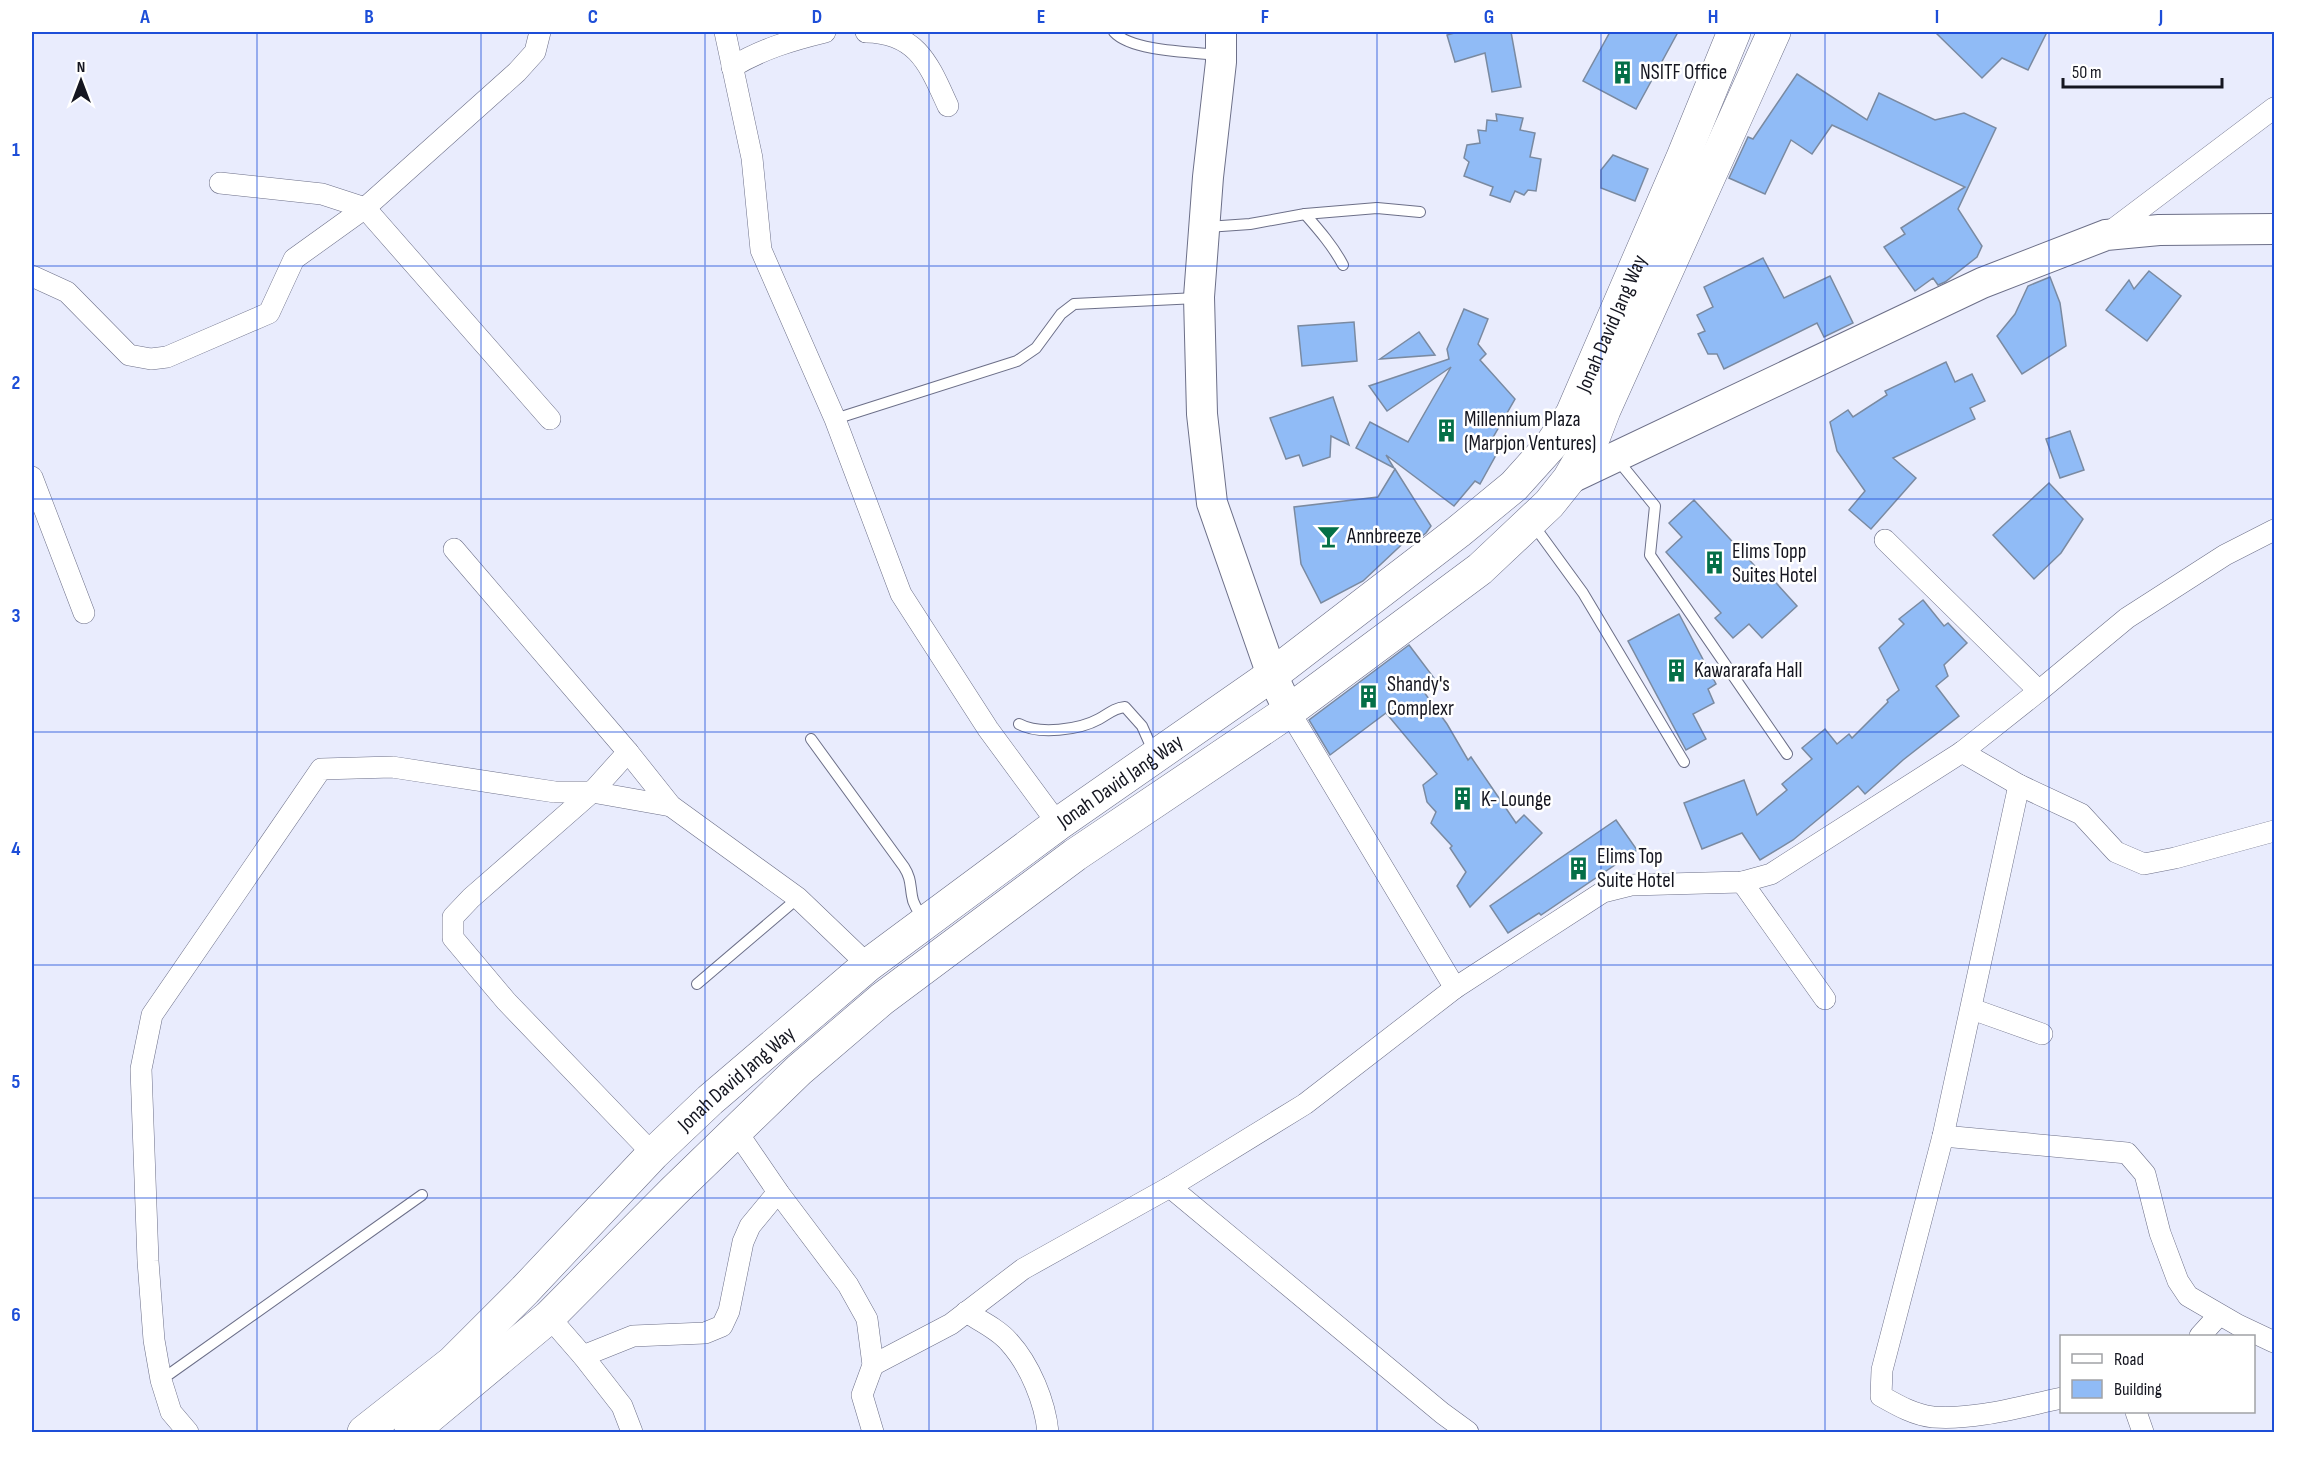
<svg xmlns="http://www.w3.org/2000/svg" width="2306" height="1464" viewBox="0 0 2306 1464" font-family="'Sofia Sans Condensed',sans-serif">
	<rect width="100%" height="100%" fill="#e9ecfd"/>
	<g fill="#90bbf6" stroke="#7a8aa1" stroke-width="1.5">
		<polygon points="1458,32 1511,32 1521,87 1492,92 1485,53 1455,62 1447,35"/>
		<polygon points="1610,32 1678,32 1636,109 1583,81"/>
		<polygon points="1935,32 2047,32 2028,70 2002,58 1982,78"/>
		<polygon points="1797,74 1867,120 1879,93 1935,120 1964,113 1996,128 1958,209 1982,246 1977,257 1945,282 1938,285 1933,278 1915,291 1884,247 1905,234 1901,228 1965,187 1832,125 1812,154 1791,140 1765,194 1729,178 1748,137 1753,139"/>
		<polygon points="1496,114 1523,118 1520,130 1535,133 1530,157 1541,159 1536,191 1528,190 1524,195 1515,191 1510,202 1490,195 1493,187 1464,176 1469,162 1464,158 1467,145 1480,143 1478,130 1486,131 1487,120 1497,121"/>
		<polygon points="1613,155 1648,169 1635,201 1601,188 1601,170"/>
		<polygon points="1763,258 1784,298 1830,276 1853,323 1824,337 1817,323 1724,369 1717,354 1708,354 1698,334 1705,331 1697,315 1713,307 1704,287"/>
		<polygon points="2149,271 2181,296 2147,341 2106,310 2129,280 2134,289"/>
		<polygon points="2050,277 2060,303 2066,346 2022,374 1997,336 2015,314 2028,286"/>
		<polygon points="1464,309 1488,319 1478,344 1486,354 1480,360 1515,399 1491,441 1501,446 1480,484 1475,481 1454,506 1386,455 1394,468 1356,448 1370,422 1408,442 1451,367 1387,411 1369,386 1449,359 1447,349"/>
		<polygon points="1354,322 1357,361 1302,366 1298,326"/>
		<polygon points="1419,332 1435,355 1380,359"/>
		<polygon points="1946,362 1955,382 1972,374 1985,401 1970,408 1975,419 1893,458 1916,478 1871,529 1849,510 1865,491 1837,451 1830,422 1848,410 1853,417 1887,395 1885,391"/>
		<polygon points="1333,397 1349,445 1331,436 1330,457 1303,466 1299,455 1286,459 1270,418"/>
		<polygon points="2070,431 2084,470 2060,478 2046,439"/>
		<polygon points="1395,469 1431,526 1426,533 1418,539 1412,535 1363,581 1321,603 1301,564 1294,507 1378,497"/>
		<polygon points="2049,483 2083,519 2061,553 2034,579 1993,535"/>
		<polygon points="1694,500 1765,577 1768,574 1797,606 1762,638 1749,624 1733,638 1715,618 1721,613 1666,552 1682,537 1669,523"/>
		<polygon points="1923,600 1944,626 1948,623 1967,643 1944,665 1948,676 1936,686 1959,716 1903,760 1865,794 1858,786 1793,840 1760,860 1742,833 1702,849 1684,803 1744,780 1757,815 1787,790 1782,784 1812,759 1802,748 1825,729 1837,744 1849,734 1852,738 1888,702 1887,700 1899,690 1879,648 1904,624 1899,619"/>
		<polygon points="1679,614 1716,684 1708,689 1714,703 1693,714 1706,739 1686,750 1628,641"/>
		<polygon points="1409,645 1434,678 1421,688 1447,724 1468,760 1471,757 1516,823 1524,815 1542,833 1470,907 1457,886 1466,872 1450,848 1452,846 1431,823 1436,812 1427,802 1423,785 1437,774 1386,713 1330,755 1309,720"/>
		<polygon points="1616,820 1637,850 1541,915 1539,913 1508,933 1490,906"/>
	</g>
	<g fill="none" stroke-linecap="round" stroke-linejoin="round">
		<defs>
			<g id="lane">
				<path d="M 1114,32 C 1132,52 1194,52 1220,55"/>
				<path d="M 1305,214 C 1319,230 1333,246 1343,265"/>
				<polyline points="1207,227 1250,224 1305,214 1377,208 1420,212"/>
				<polyline points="835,419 1017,361 1036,348 1061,314 1074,304 1197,298"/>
				<polyline points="1616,458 1655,506 1650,555 1787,754"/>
				<polyline points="1532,523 1583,593 1684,762"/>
				<path d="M 1019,724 C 1039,735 1079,730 1099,719 C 1108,714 1114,708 1125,707 L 1142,726 L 1154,753"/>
				<path d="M 811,739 L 904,867 C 911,878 910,884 912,896 C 913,905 919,912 924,919"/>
				<polyline points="697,984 798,898"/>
				<polyline points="161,1380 422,1195"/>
			</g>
			<g id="street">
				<polyline points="725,32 752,158 761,250 835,419 901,594 988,729 1058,824"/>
				<path d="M 866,32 C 918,33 929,65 948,106"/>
				<path d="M 732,67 C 762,49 792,40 825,32"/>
				<polyline points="220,183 322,194 365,208 550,419"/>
				<polyline points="2107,234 2274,108"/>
				<polyline points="32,276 67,292 129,355 151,359 167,357 269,313 294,259 365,208 517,72 535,52 540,32"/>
				<polyline points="32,477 84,613"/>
				<polyline points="454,549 628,752 671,806 798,898 868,965"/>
				<polyline points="2039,691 2127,618 2225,555 2274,530"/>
				<polyline points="1289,711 1455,988"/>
				<polyline points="628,752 592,792 471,898 453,917 453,938 506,1001 653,1154"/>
				<polyline points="1962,752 2019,785 2081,814 2116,852 2144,864 2175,858 2274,831"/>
				<path d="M 2019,785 L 1943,1136 L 1882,1370 L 1881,1396 C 1897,1405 1914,1415 1933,1417 C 1976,1420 2019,1407 2062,1398"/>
				<polyline points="1742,882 1825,999"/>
				<polyline points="1972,1009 2042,1034"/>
				<polyline points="737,1132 778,1192 848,1285 867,1319 873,1365 862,1395 873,1432"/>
				<polyline points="1943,1136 2127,1153 2145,1174 2160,1233 2178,1281 2188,1296 2238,1325 2274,1342"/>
				<polyline points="1170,1187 1442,1413 1468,1432"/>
				<path d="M 966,1312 C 980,1321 998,1329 1009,1342 C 1030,1365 1045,1402 1048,1432"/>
				<polyline points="549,1317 583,1356 622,1406 632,1432"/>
				<polyline points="2200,1336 2219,1315"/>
				<polyline points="583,1356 633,1336 705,1333 722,1326 729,1311 743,1242 750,1226 778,1192"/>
				<polyline points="873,1365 951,1324 1023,1269 1170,1187 1305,1104 1455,988 1603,892 1631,885 1742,882 1771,874 1962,752 2039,691 1885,540"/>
				<polyline points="2136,1412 2143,1432"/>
				<polyline points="188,1432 171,1412 161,1380 154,1340 148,1261 141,1069 152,1015 321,769 392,767 555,792 592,792 671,806"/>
			</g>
			<g id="secondary">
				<polyline points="1221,32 1221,62 1208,177 1199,297 1202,414 1212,503 1272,675 1289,711"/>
				<polyline points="1569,479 1982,283 2106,235 2159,230 2274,229"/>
			</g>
			<g id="primary">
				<path id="s1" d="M 364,1432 L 453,1362 L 525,1290 L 653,1154 L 710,1100 L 868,965 L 1058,824 L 1272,675 L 1458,532 L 1514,486 L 1551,445 L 1572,414 L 1683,157 L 1734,32"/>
				<polyline points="411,1432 549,1317 674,1191 799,1070 882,999 1075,855 1289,711 1480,569 1549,504 1569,479 1594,436 1604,410 1774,32"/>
			</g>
		</defs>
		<use href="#lane" stroke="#6c6f88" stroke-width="12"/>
		<use href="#street" stroke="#6c6f88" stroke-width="22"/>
		<use href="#secondary" stroke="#6c6f88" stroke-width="32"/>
		<use href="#primary" stroke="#6c6f88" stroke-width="34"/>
		<use href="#lane" stroke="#fff" stroke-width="10"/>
		<use href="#street" stroke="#fff" stroke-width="21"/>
		<use href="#secondary" stroke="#fff" stroke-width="30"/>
		<use href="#primary" stroke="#fff" stroke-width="33"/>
	</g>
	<path fill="none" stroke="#1d4ed8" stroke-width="1.5" stroke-opacity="0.55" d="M 257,32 L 257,1432M 481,32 L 481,1432M 705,32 L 705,1432M 929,32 L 929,1432M 1153,32 L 1153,1432M 1377,32 L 1377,1432M 1601,32 L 1601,1432M 1825,32 L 1825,1432M 2049,32 L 2049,1432M 32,266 L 2274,266M 32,499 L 2274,499M 32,732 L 2274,732M 32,965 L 2274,965M 32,1198 L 2274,1198"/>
	<defs>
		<symbol id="building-bare" viewBox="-9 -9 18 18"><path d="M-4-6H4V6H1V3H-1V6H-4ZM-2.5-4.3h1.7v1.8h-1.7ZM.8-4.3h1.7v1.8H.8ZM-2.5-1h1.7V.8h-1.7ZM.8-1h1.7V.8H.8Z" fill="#046f47" stroke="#fff" stroke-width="2.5" paint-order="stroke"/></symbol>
		<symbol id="bar-bare" viewBox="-9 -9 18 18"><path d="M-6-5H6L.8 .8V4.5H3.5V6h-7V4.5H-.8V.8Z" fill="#046f47" stroke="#fff" stroke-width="2.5" paint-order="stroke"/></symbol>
	</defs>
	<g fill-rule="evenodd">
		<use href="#building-bare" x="1606" y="56" width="33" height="33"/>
		<use href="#building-bare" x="1430" y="414" width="33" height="33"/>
		<use href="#bar-bare" x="1312" y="520" width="33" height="33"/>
		<use href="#building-bare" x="1698" y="546" width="33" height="33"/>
		<use href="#building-bare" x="1660" y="654" width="33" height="33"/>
		<use href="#building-bare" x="1352" y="680" width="33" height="33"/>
		<use href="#building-bare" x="1446" y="782" width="33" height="33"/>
		<use href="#building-bare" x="1562" y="852" width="33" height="33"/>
	</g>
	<g text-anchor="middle" stroke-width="5" stroke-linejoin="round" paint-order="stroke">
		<g font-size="21" fill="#151620" stroke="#fff" text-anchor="start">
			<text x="1640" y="79">NSITF Office</text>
			<text x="1464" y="426">Millennium Plaza<tspan x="1464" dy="24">(Marpjon Ventures)</tspan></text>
			<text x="1347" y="543">Annbreeze</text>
			<text x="1732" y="558">Elims Topp<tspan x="1732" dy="24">Suites Hotel</tspan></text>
			<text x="1694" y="677">Kawararafa Hall</text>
			<text x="1387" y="691">Shandy's<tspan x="1387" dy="24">Complexr</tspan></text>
			<text x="1481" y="806">K- Lounge</text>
			<text x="1597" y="863">Elims Top<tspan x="1597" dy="24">Suite Hotel</tspan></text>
		</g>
		<g font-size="21" fill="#151620" stroke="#fff">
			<text dy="7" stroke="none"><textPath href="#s1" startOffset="1684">Jonah David Jang Way</textPath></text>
			<text dy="7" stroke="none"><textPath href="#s1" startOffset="1000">Jonah David Jang Way</textPath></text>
			<text dy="7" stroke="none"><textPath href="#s1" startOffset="514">Jonah David Jang Way</textPath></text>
		</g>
	</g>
	<rect width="2306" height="1464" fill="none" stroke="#ffffff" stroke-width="66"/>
	<rect x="2060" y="1335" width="195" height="78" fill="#ffffff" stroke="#a1a2a6" stroke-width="1.5"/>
	<rect x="2072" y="1354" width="30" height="9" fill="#ffffff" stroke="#a1a2a6" stroke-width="1.5"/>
	<text x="2114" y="1365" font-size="18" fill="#151620">Road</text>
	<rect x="2072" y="1380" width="30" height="18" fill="#90bbf6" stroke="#a1a2a6" stroke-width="1.5"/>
	<text x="2114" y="1395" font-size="18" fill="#151620">Building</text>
	<g transform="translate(81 81)" stroke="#ffffff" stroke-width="4.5" paint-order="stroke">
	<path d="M0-4.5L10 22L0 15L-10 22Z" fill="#151620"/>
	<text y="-9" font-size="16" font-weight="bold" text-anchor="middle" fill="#151620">N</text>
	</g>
	<path d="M2063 78v9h159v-9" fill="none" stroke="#151620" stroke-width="3"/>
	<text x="2072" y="78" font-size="18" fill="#151620" stroke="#ffffff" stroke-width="4.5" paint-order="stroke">50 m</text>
	<rect x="33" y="33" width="2240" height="1398" fill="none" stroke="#1d4ed8" stroke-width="2"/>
	<g font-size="20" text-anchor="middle" font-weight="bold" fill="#1d4ed8">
		<text x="145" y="23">A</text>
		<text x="369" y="23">B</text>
		<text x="593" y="23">C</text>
		<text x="817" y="23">D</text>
		<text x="1041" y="23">E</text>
		<text x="1265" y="23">F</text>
		<text x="1489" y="23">G</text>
		<text x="1713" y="23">H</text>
		<text x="1937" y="23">I</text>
		<text x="2161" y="23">J</text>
		<text x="16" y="156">1</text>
		<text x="16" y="389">2</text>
		<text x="16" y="622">3</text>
		<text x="16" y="855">4</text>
		<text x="16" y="1088">5</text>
		<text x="16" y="1321">6</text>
	</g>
</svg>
